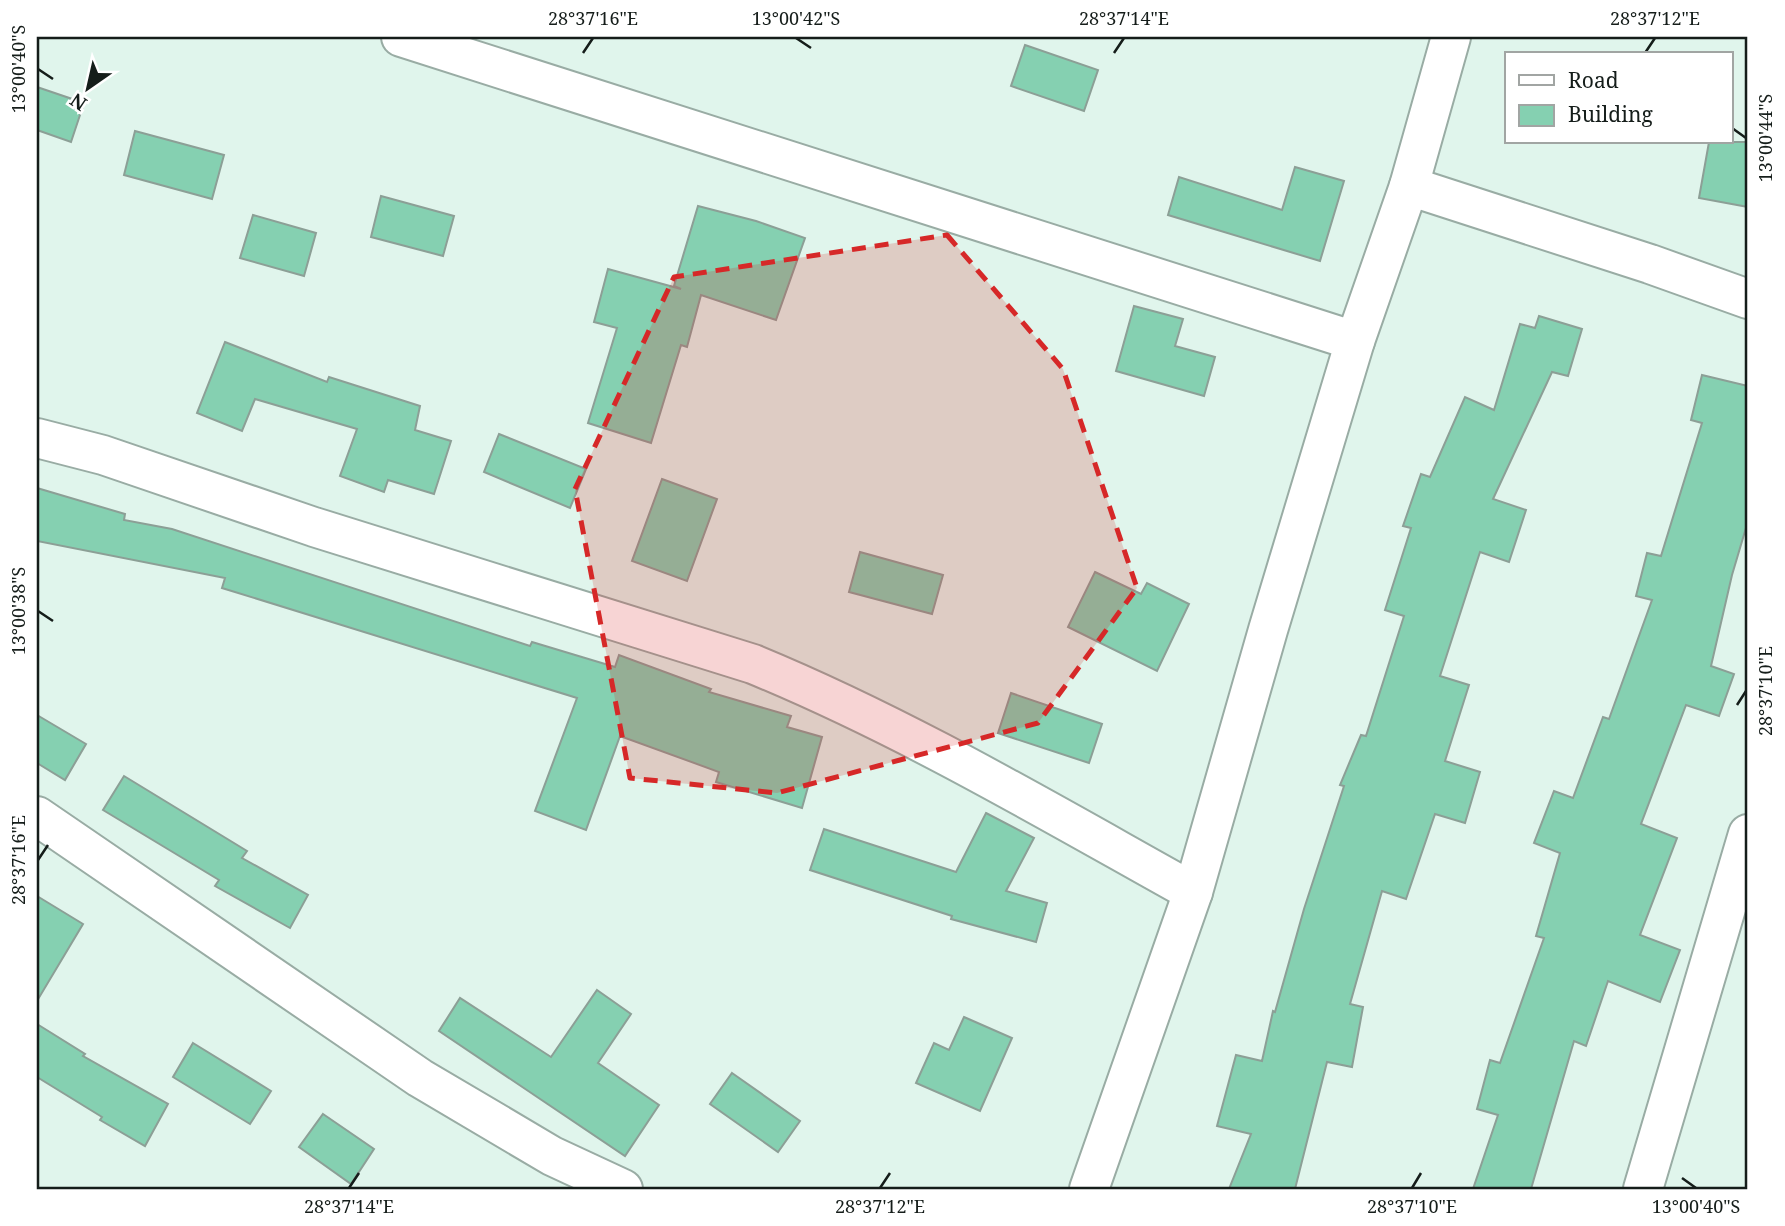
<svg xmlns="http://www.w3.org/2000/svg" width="1785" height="1226" viewBox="0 0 1785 1226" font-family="'Noto Serif',serif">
	<rect width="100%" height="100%" fill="#e0f5ec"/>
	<g fill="#85d0b1" stroke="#8c9f96" stroke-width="2">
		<polygon points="1025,45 1098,70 1084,111 1011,86"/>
		<polygon points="37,87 84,103 71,142 37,130"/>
		<polygon points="135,131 224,155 212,199 124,175"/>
		<polygon points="1709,142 1748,142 1748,207 1699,198"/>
		<polygon points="1295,167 1344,181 1320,261 1168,215 1179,177 1282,210"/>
		<polygon points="381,196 454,216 443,256 371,237"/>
		<polygon points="698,206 756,221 805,238 776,320 701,295 687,347 681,345 651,443 588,423 617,328 594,322 608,269 681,289 674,286"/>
		<polygon points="253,215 316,233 304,276 240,258"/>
		<polygon points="1134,306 1183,319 1175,346 1215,357 1204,396 1116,371"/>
		<polygon points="1539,316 1582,329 1568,376 1552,372 1493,499 1526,510 1509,562 1480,552 1440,676 1469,685 1445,761 1480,772 1465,823 1435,814 1406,899 1382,891 1350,1004 1363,1007 1352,1067 1327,1062 1295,1189 1229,1189 1251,1134 1217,1126 1236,1055 1262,1061 1273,1011 1275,1012 1304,909 1344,786 1340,785 1361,735 1366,736 1404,616 1385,610 1411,528 1403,526 1421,474 1430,477 1465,397 1494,410 1520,324 1535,328"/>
		<polygon points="225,342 327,382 329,377 420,406 415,430 451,441 434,494 388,480 384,492 340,476 357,429 255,399 242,431 197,413"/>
		<polygon points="1702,375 1748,386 1748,521 1732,575 1711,666 1734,674 1719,716 1686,705 1641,824 1677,838 1640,935 1680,950 1660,1002 1608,981 1586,1046 1574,1041 1531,1189 1473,1189 1498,1115 1477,1109 1490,1060 1500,1063 1544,938 1536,936 1560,853 1534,843 1554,791 1573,798 1603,717 1609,719 1652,600 1636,596 1647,553 1661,556 1702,423 1691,420"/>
		<polygon points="499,434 586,469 570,508 484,472"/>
		<polygon points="662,479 717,499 687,581 632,561"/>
		<polygon points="37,488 125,514 124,520 172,529 530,646 532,642 615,667 619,655 711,689 709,692 791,716 787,727 822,737 802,808 716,782 719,772 620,736 586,830 535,811 577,698 222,588 225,578 37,541"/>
		<polygon points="860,552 943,575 932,614 849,592"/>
		<polygon points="1095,572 1141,594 1147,583 1189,604 1157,671 1068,627"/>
		<polygon points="1011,693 1102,724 1089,763 998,733"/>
		<polygon points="37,715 86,744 65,780 37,763"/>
		<polygon points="124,776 247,851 242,858 308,895 290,928 215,886 219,880 103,810"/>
		<polygon points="986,813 1034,838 1006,891 1047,903 1036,942 951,919 952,916 810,870 824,829 956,872"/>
		<polygon points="37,896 83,924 37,1001"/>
		<polygon points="597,990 631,1014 598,1063 659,1105 625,1156 439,1031 460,998 551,1057"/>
		<polygon points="964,1017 1012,1038 980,1111 916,1083 934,1043 949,1050"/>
		<polygon points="37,1024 85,1054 83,1056 168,1104 145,1146 100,1120 102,1117 37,1077"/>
		<polygon points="193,1043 271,1091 250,1124 173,1077"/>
		<polygon points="732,1073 800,1121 778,1152 710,1104"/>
		<polygon points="323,1114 374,1149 351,1184 299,1147"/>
	</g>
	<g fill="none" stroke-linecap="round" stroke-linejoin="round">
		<defs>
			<g id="minor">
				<polyline points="401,37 1355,341"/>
				<polyline points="1409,186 1650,264 1748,299"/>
				<path d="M 37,438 L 103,455 L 314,527 L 753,664 C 906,727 1049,812 1193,892"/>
				<polyline points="37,816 420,1078 552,1156 623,1189"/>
				<polyline points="1089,1189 1193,892 1268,630 1355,341 1409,186 1451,37"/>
				<polyline points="1643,1189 1748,834"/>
			</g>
		</defs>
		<use href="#minor" stroke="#99aca4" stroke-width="42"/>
		<use href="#minor" stroke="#fff" stroke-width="38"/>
	</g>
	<path fill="#d62828" fill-opacity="0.2" stroke="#d62828" stroke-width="5" stroke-dasharray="14 9" stroke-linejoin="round" d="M 947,235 L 1063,369 L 1137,588 L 1038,723 L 777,793 L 630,778 L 575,489 L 674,277 Z"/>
	<path fill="none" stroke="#151d1a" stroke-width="2.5" d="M 796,38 L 811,48M 583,53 L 593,38M 1114,53 L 1124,38M 1645,53 L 1655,38M 38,69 L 53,79M 1732,128 L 1746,138M 38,611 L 53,621M 1737,705 L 1746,691M 38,860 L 48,845M 1682,1178 L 1696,1188M 349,1188 L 359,1173M 880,1188 L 890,1173M 1412,1188 L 1421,1173"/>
	<rect width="1785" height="1226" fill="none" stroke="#ffffff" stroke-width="77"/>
	<rect x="1505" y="52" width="228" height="91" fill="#ffffff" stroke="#a1a5a3" stroke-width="2"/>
	<rect x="1519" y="75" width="35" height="10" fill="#ffffff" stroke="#a1a5a3" stroke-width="2"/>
	<text x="1568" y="88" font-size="21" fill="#151d1a">Road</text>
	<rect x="1519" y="105" width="35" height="21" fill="#85d0b1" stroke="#a1a5a3" stroke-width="2"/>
	<text x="1568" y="122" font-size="21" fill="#151d1a">Building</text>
	<g transform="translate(88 88) rotate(214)" stroke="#ffffff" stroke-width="5" paint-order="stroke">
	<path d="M0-5L12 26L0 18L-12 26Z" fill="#151d1a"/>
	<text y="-10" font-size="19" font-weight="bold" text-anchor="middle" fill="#151d1a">N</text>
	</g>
	<rect x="38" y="38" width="1708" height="1150" fill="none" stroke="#151d1a" stroke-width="2.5"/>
	<g font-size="18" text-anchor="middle" fill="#151d1a">
		<text x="593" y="25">28°37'16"E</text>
		<text x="796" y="25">13°00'42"S</text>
		<text x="1124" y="25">28°37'14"E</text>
		<text x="1655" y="25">28°37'12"E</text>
		<text transform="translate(19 69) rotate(-90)" y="6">13°00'40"S</text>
		<text transform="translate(1766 138) rotate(-90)" y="6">13°00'44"S</text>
		<text transform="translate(19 611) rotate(-90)" y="6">13°00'38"S</text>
		<text transform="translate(1766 691) rotate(-90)" y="6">28°37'10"E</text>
		<text transform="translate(19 860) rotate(-90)" y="6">28°37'16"E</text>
		<text x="349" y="1213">28°37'14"E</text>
		<text x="880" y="1213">28°37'12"E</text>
		<text x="1412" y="1213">28°37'10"E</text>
		<text x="1696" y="1213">13°00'40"S</text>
	</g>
</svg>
